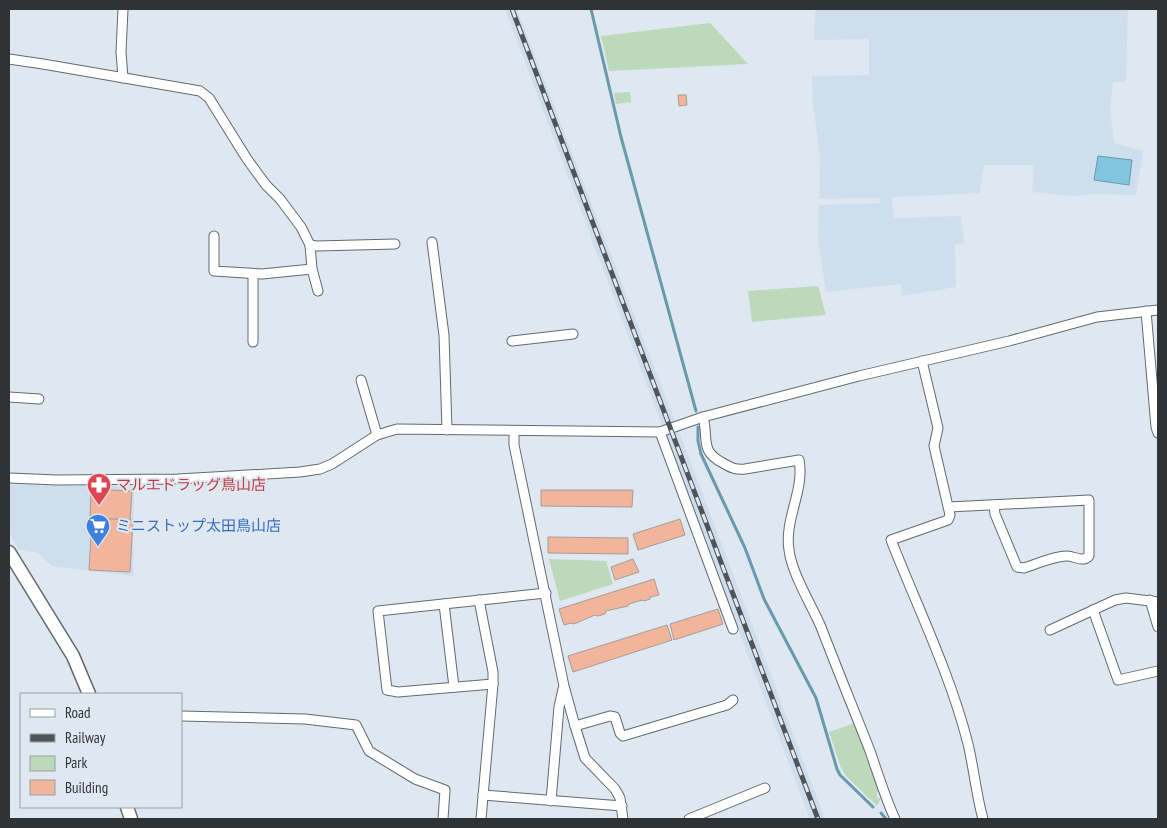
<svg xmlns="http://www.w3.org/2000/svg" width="1167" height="828" viewBox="0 0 1167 828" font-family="'PT Sans Narrow','Noto Sans JP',sans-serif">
	<rect width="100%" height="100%" fill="#dfe8f0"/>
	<g fill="#cfdeec">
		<polygon points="505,9 517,9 675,421 666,425 662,425 628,336"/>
		<polygon points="815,9 1128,9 1126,82 1113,82 1110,110 1114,143 1143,151 1136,194 1134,195 1091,194 1073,196 1032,192 1034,165 984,165 980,193 892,197 894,218 961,216 964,243 955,245 956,287 902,296 901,284 826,292 818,239 819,205 880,203 880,198 819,199 820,154 813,106 812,76 869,75 869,39 814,40"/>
		<polygon points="678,429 754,629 825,819 810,819 739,632 666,436 666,433"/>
		<polygon points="9,484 52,486 92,485 134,486 133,576 51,566 39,553 19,550 9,533"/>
	</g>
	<g fill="#bcd9bc">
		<polygon points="710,23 748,64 609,71 601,36"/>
		<polygon points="630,92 631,102 616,104 614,93"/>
		<polygon points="818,286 826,315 752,322 748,291"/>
		<polygon points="549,559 606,561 613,584 560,601"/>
		<polygon points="855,723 880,791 877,792 877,798 881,798 877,806 846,776 841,768 829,732"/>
	</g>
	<polygon fill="#82c5e0" stroke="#6999ad" points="1098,156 1132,160 1129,185 1094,180"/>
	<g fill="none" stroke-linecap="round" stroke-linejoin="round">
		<g stroke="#6999ad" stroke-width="3">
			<polyline points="591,9 621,137 696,411"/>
			<polyline points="698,427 698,441 701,454 745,548 764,599 816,698 837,769 840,775 873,807"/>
			<polyline points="881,813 886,819"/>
		</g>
	</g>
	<g fill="#f0b59b" stroke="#a79c97">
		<polygon points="678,95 686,95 687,105 679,106"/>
		<polygon points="91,489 132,491 130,520 90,518"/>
		<polygon points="541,490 633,490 632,507 541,506"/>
		<polygon points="92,518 133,520 130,572 89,570"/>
		<polygon points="680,519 685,535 638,550 633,534"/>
		<polygon points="548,537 628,538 628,554 548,553"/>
		<polygon points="633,559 639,572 615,580 611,567"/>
		<polygon points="654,579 659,595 650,597 650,599 644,601 642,600 629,604 628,606 606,611 605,614 598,616 595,615 574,624 571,623 564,625 559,609"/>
		<polygon points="718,609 723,624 674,640 670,624"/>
		<polygon points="667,625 672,640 573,672 568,656"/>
	</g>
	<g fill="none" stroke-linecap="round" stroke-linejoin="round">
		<defs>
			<g id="street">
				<polyline points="123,9 121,52 123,78"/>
				<polyline points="9,59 43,64 200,91 209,98 247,159 266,185 280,199 301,227 310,245 312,269 318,291"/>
				<polyline points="214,236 214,271 262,274 312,269"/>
				<polyline points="432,242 444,335 447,430"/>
				<polyline points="310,245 317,246 395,244"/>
				<polyline points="253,274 253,342"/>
				<polyline points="1146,311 1156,427 1158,433"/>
				<polyline points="512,341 573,334"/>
				<path d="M 922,361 L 938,428 L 934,446 L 950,515 L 948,520 L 891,540 C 917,606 951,676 968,744 C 974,769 976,794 983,819"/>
				<polyline points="361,380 377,435"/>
				<polyline points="9,397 39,399"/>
				<path d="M 703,417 C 709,438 699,451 723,463 C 731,468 736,470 745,469 L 799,460 C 805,490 784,519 789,550 C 792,574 811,604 821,627 C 837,669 854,710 870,751 C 878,774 885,797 895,819"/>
				<polyline points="514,432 514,445 564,686 575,726 585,758 615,789 620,798 623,819"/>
				<polyline points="660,432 733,629"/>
				<polyline points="9,478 57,480 178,479 300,472 320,469 332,464 377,435 397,429 660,432 703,417 859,376 1009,341 1097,317 1158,310"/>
				<path d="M 949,507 L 1089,500 L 1089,556 C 1082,563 1075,556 1067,556 C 1053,556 1037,564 1024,568 L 1017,567 L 995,514 L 994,505"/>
				<polyline points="479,600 493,672 493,684 481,819"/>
				<polyline points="1150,600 1158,627"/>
				<polyline points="444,604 454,687"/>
				<polyline points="1093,610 1118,680 1158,671"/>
				<polyline points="1050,630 1115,600 1126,598 1158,602"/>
				<polyline points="493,684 398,692 387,690 378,611 546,593"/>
				<polyline points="181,716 305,719 356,725 369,751 415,779 445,790 443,819"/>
				<polyline points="575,726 610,716 615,717 620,733 623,736 727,705 733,700"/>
				<polyline points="483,795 622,806"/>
				<polyline points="551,801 559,707 563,689"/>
				<polyline points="689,819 765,788"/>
			</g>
			<g id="secondary">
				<polyline points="9,552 73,656 89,694"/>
				<polyline points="127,807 131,819"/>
			</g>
		</defs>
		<use href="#street" stroke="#626971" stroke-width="11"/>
		<use href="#secondary" stroke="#626971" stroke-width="15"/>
		<use href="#street" stroke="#fff" stroke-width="9"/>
		<use href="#secondary" stroke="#fff" stroke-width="12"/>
		<defs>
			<polyline id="rail" points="512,9 818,819"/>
		</defs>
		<use href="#rail" stroke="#505458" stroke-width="5"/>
		<use href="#rail" stroke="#dfe8f0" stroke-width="3" stroke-dasharray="9" stroke-linecap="butt"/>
	</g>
	<defs>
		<symbol id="pharmacy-pin" viewBox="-11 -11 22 30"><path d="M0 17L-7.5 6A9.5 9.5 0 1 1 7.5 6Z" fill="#e0444e" stroke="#dfe8f0"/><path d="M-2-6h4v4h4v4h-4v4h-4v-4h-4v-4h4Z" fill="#fff"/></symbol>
		<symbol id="supermarket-pin" viewBox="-11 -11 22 30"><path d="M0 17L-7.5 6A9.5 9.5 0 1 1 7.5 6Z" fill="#3f7fe0" stroke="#dfe8f0"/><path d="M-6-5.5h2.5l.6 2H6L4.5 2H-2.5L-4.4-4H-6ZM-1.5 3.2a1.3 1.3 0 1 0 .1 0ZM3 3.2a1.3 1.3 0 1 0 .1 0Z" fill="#fff"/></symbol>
	</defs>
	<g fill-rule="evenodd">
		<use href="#pharmacy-pin" x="85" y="471" width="28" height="38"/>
		<use href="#supermarket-pin" x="84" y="512" width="28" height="38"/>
	</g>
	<g text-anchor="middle" stroke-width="4" stroke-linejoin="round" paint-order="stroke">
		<g font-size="15" fill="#be3a42" stroke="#dfe8f0" text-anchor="start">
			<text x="116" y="490">マルエドラッグ鳥山店</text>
		</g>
		<g font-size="15" fill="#366cbe" stroke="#dfe8f0" text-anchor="start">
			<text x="116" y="531">ミニストップ太田鳥山店</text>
		</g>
	</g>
	<rect width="1167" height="828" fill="none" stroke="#303336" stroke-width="20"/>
	<rect x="20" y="693" width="162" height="115" fill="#dfe8f0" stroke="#99a0a6"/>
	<rect x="30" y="709" width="25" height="8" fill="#ffffff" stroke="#99a0a6"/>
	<text x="65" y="718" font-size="15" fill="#303336">Road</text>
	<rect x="30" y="734" width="25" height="8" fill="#505458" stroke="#99a0a6"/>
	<text x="65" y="743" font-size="15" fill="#303336">Railway</text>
	<rect x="30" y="756" width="25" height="15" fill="#bcd9bc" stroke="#99a0a6"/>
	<text x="65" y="768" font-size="15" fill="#303336">Park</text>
	<rect x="30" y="780" width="25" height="15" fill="#f0b59b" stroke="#99a0a6"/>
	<text x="65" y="793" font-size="15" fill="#303336">Building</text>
</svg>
